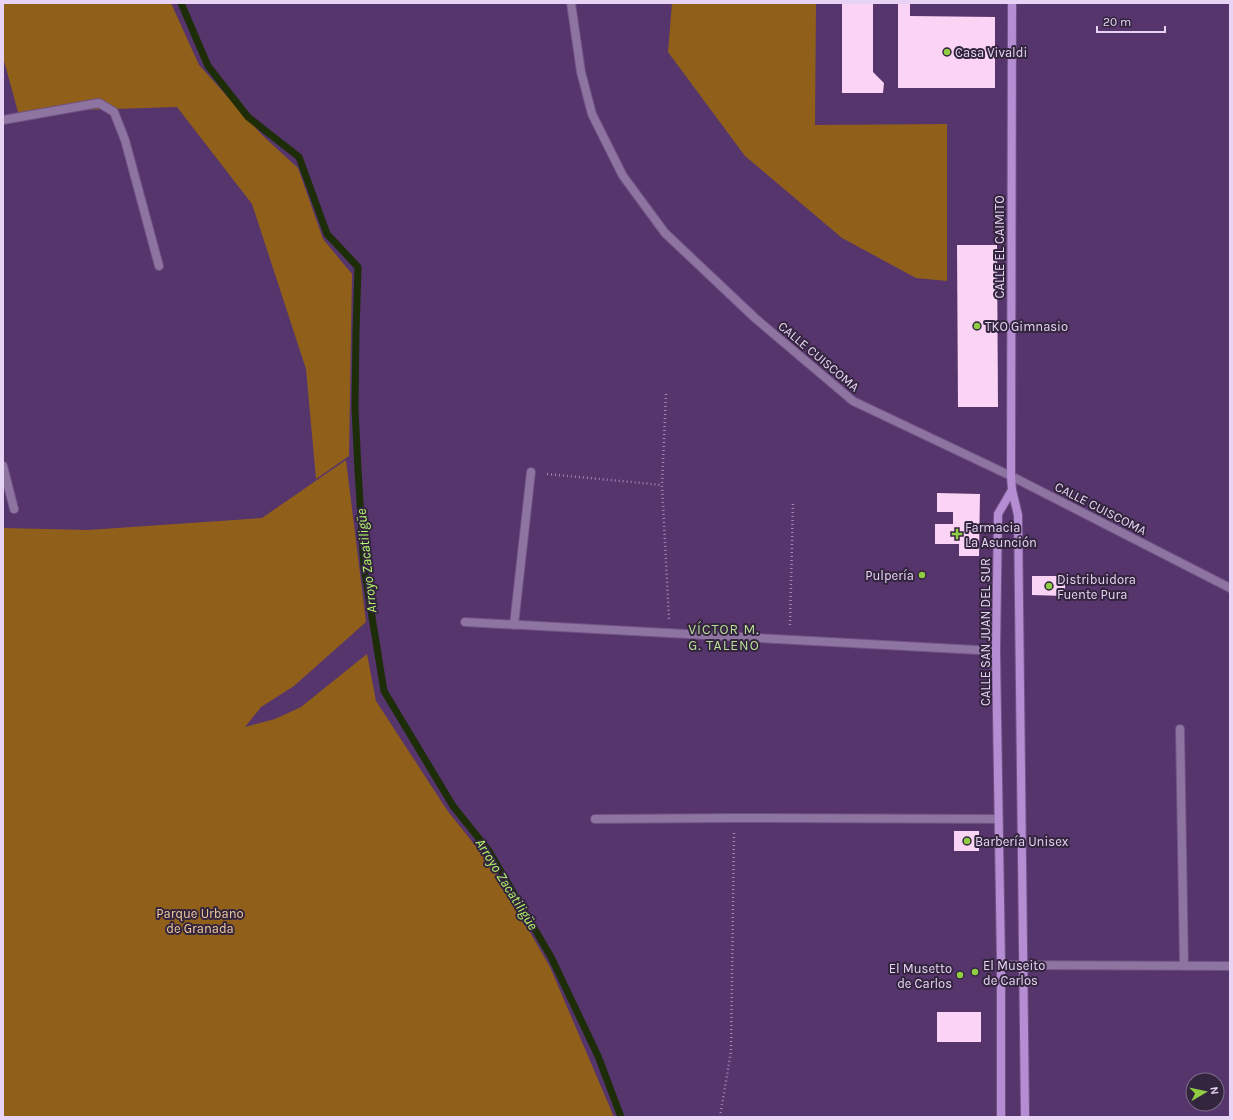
<svg xmlns="http://www.w3.org/2000/svg" width="1233" height="1120" viewBox="0 0 1233 1120" font-family="Karla,sans-serif">
	<rect width="100%" height="100%" fill="#56346c"/>
	<g fill="#90601b">
		<polygon points="3,3 171,3 199,65 263,136 298,168 323,239 352,274 349,456 316,479 306,369 252,204 177,107 18,112 3,57"/>
		<polygon points="672,3 816,3 815,125 947,124 947,281 916,278 842,238 745,156 668,52"/>
		<polygon points="346,460 366,622 294,686 261,707 245,727 275,719 301,707 367,654 376,701 447,810 493,868 550,967 614,1117 3,1117 3,528 88,530 262,518"/>
	</g>
	<g fill="none" stroke-linecap="round" stroke-linejoin="round">
		<polyline stroke="#1c2d08" stroke-width="7" points="181,3 208,66 248,117 299,157 327,234 358,267 356,332 355,409 358,470 364,568 384,691 453,806 489,851 551,957 598,1056 621,1117"/>
	</g>
	<g fill="#fbd3f5">
		<polygon points="842,3 873,3 873,72 884,83 883,93 842,93"/>
		<polygon points="898,3 910,3 910,16 995,17 995,88 898,88"/>
		<polygon points="957,245 997,245 998,407 958,407"/>
		<polygon points="937,493 980,494 979,556 959,556 959,544 935,544 935,524 953,524 953,512 937,512"/>
		<polygon points="1032,576 1065,576 1065,596 1032,595"/>
		<rect x="954" y="831" width="25" height="20"/>
		<rect x="937" y="1012" width="44" height="30"/>
	</g>
	<g fill="none" stroke-linecap="round" stroke-linejoin="round">
		<defs>
			<g id="street">
				<polyline points="571,3 581,72 592,114 623,176 665,233 755,318 853,401 1011,476 1230,588"/>
				<polyline points="3,120 99,103 114,112 125,140 159,266"/>
				<polyline points="3,466 14,509"/>
				<polyline points="465,622 996,651"/>
				<polyline points="514,625 531,472"/>
				<polyline points="1180,729 1184,966"/>
				<polyline points="595,819 734,818 998,819"/>
				<polyline points="1001,965 1230,966"/>
			</g>
			<g id="secondary">
				<polyline points="1012,3 1011,476 1012,490 1018,515 1025,1117"/>
				<polyline points="1001,1117 1001,965 996,651 998,514 1012,490"/>
			</g>
		</defs>
		<use href="#street" stroke="#705185" stroke-width="10"/>
		<use href="#secondary" stroke="#705185" stroke-width="10"/>
		<g stroke="#a288b4" stroke-width="2.5" stroke-dasharray="1 3" stroke-linecap="butt">
			<polyline points="666,394 662,485 669,619"/>
			<polyline points="547,474 662,485"/>
			<polyline points="790,625 793,503"/>
			<polyline points="720,1117 731,1051 734,833"/>
		</g>
		<use href="#street" stroke="#8e74a0" stroke-width="8"/>
		<use href="#secondary" stroke="#b58dd2" stroke-width="8"/>
	</g>
	<g fill="#8fcd42" stroke="#34253e" stroke-width="1.5">
		<circle cx="947" cy="52" r="4"/>
		<circle cx="977" cy="326" r="4"/>
		<path d="M955 528h4v4h4v4h-4v4h-4v-4h-4v-4h4z"/>
		<circle cx="922" cy="575" r="4"/>
		<circle cx="1049" cy="586" r="4"/>
		<circle cx="967" cy="841" r="4"/>
		<circle cx="975" cy="972" r="4"/>
		<circle cx="960" cy="975" r="4"/>
	</g>
	<g text-anchor="middle" stroke-width="4" stroke-linejoin="round" paint-order="stroke">
		<g font-size="13" fill="#e7d4f5" stroke="#34253e" text-anchor="start">
			<text x="955" y="57">Casa Vivaldi</text>
			<text x="985" y="331">TKO Gimnasio</text>
			<text x="965" y="532">Farmacia<tspan x="965" dy="15">La Asunción</tspan></text>
			<text x="914" y="580" text-anchor="end">Pulpería</text>
			<text x="1057" y="584">Distribuidora<tspan x="1057" dy="15">Fuente Pura</tspan></text>
			<text x="975" y="846">Barbería Unisex</text>
			<text x="983" y="970">El Museito<tspan x="983" dy="15">de Carlos</tspan></text>
			<text x="952" y="973" text-anchor="end">El Musetto<tspan x="952" dy="15">de Carlos</tspan></text>
		</g>
		<g font-size="13" fill="#e7d4f5" stroke="#34253e">
			<text transform="translate(999 247) rotate(-90)" y="5">CALLE EL CAIMITO</text>
			<text transform="translate(819 356) rotate(40)" y="5">CALLE CUISCOMA</text>
			<text transform="translate(1101 508) rotate(27)" y="5">CALLE CUISCOMA</text>
			<text transform="translate(985 632) rotate(-90)" y="5">CALLE SAN JUAN DEL SUR</text>
		</g>
		<g font-size="13" fill="#f2ca9c" stroke="#34253e">
			<text x="200" y="918">Parque Urbano<tspan x="200" dy="15">de Granada</tspan></text>
		</g>
		<g font-size="14" font-style="italic" fill="#b4f969" stroke="#34253e">
			<text transform="translate(366 561) rotate(-96)" y="5">Arroyo Zacatiligüe</text>
			<text transform="translate(507 884) rotate(58)" y="5">Arroyo Zacatiligüe</text>
		</g>
		<g font-size="14" letter-spacing="1" fill="#b8dc97" stroke="#34253e">
			<text x="724" y="634">VÍCTOR M.<tspan x="724" dy="16">G. TALENO</tspan></text>
		</g>
	</g>
	<rect width="1233" height="1120" fill="none" stroke="#e7d4f5" stroke-width="8"/>
	<g transform="translate(1205 1092) rotate(81)"><circle r="19" fill="#34253e" stroke="#7c6b87"/>
	<path d="M0-3L7 15L0 10L-7 15Z" fill="#8fcd42"/>
	<text y="-6" font-size="11" font-weight="bold" text-anchor="middle" fill="#e7d4f5">N</text>
	</g>
	<path d="M1097 26v6h68v-6" fill="none" stroke="#e7d4f5" stroke-width="2"/>
	<text x="1103" y="26" font-size="12" fill="#e7d4f5" stroke="#34253e" stroke-width="3" paint-order="stroke">20 m</text>
</svg>
